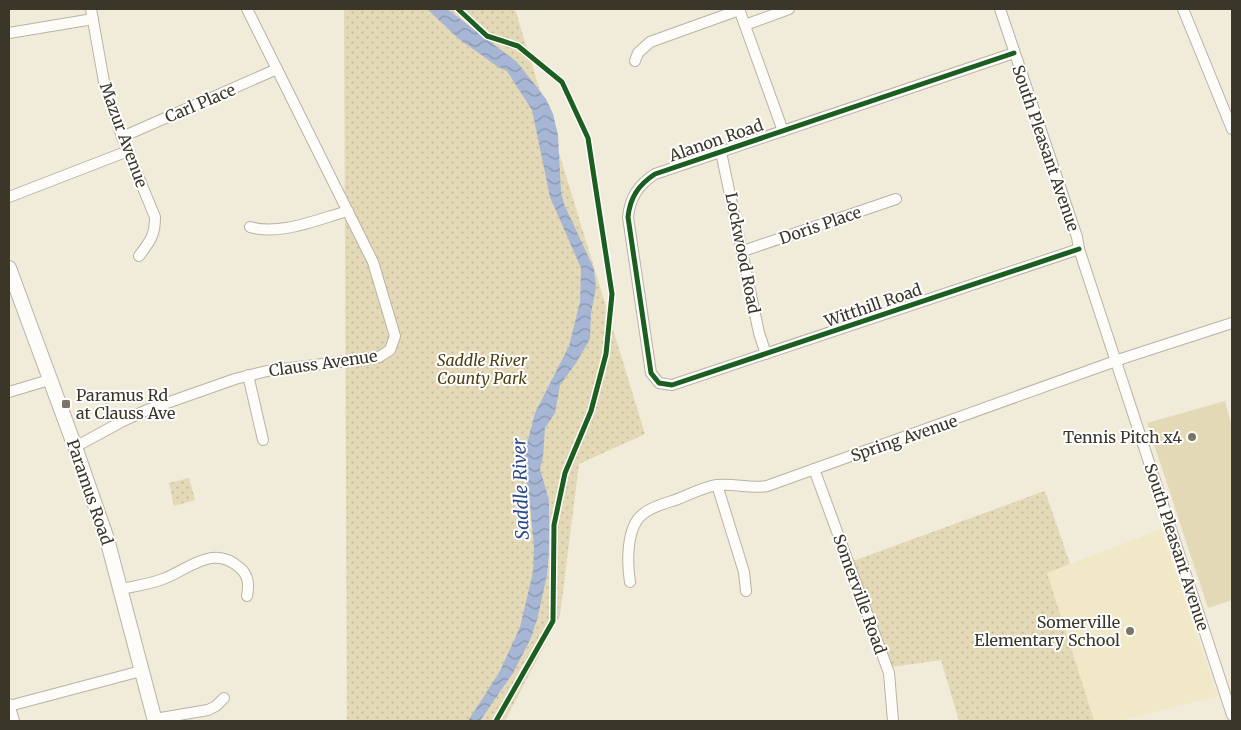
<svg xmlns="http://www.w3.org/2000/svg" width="1241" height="730" viewBox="0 0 1241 730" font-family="Merriweather,serif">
	<defs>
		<pattern id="park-dots" width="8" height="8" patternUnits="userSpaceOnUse" patternTransform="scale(1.25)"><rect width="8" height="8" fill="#e3d9b7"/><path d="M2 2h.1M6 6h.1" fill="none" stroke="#c4bb9d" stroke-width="1.8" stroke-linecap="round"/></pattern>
		<pattern id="water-waves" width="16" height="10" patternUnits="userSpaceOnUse" patternTransform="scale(1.25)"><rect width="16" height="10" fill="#a6b6d4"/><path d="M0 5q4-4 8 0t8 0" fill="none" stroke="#8895ac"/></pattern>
	</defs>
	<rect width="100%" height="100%" fill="#f1ebd9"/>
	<polygon fill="#f1e8c8" points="1161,529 1217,696 1119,721 1094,721 1047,573"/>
	<polygon fill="#e3d9b7" points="1225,401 1232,427 1232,600 1208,608 1147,423"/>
	<g fill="url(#park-dots)">
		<polygon points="344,9 515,9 645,434 579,464 560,615 505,721 347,721"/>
		<polygon points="189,478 195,500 174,506 169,483"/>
		<polygon points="1045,491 1070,564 1047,573 1094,720 959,721 941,660 891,667 853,561"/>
	</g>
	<polygon fill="url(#water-waves)" points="427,9 447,9 517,62 546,99 553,114 558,135 561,192 564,204 594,269 596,288 591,313 590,339 576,363 560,385 555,413 545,428 543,457 540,469 549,500 549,552 547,575 537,620 530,640 513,673 480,721 468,721 500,671 520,627 533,572 534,547 529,493 522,463 535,413 569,346 580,302 581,268 550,197 532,110 507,71 498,67 459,39"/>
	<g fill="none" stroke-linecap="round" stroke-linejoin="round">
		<defs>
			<g id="minor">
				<path d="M 91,9 L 104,82 L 122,137 L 155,217 C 155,236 150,241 139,256"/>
				<polyline points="739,9 783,131"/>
				<polyline points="1000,9 1077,237 1079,249 1232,715"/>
				<polyline points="1183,9 1232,129"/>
				<polyline points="745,25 789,9"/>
				<polyline points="9,33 93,19"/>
				<path d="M 1014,53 L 655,174 C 638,185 630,198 628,217 L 651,373 L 659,383 L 672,385 L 1079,249"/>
				<polyline points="635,61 638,53 650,42 739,10"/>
				<polyline points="122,137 277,69"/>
				<polyline points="721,152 759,333 766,354"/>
				<polyline points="9,197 128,151"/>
				<path d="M 250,227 C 280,236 318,219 348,211"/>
				<polyline points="743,251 896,199"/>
				<polyline points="248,375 263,440"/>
				<polyline points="9,392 49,380"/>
				<polyline points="75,447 123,421 147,410 235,379 267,371 379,357 390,350 395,336 373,262 247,9"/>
				<polyline points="814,469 889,673 893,721"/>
				<polyline points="717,485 744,572 746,591"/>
				<path d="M 630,582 C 627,563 626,527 643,514 C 652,506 667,503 678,499 C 690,494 704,487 717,485 C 734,483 750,489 767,486 L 1124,358 L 1232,323"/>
				<path d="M 121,589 C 135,586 150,584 163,579 C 188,570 213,543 240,568 C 249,576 249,585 247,596"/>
				<polyline points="9,704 14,721"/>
				<polyline points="9,706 141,671"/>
				<polyline points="155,719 208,710 216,706 224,698"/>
			</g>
			<polyline id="secondary" points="9,268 75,447 107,539 155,721"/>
		</defs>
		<use href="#minor" stroke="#b8b3a5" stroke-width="12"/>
		<use href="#secondary" stroke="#b8b3a5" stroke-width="16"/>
		<use href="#minor" stroke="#fdfcf9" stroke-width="10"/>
		<use href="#secondary" stroke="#fdfcf9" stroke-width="14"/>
		<defs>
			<g id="cycleway">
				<polyline points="458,9 487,36 518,46 562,82 588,138 612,294 606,354 591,411 565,473 554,525 553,621 496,721"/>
				<path d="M 1014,53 L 655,174 C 638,185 630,198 628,217 L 651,373 L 659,383 L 672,385 L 1079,249"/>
			</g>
		</defs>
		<use href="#cycleway" stroke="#fefefe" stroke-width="8"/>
		<use href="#cycleway" stroke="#1b5e20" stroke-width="5"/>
	</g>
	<g fill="#7a7566" stroke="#fefefe" stroke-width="2">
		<rect x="61" y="399" width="10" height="10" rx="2.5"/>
		<circle cx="1192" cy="437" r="5"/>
		<circle cx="1130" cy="631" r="5"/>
	</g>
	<g text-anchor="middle" stroke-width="4" stroke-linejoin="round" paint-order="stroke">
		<g font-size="16" fill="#3a3628" stroke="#fefefe">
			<text transform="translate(200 103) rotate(-23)" y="6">Carl Place</text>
			<text transform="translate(124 135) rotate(70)" y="6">Mazur Avenue</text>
			<text transform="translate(716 140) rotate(-19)" y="6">Alanon Road</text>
			<text transform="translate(1046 148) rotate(71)" y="6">South Pleasant Avenue</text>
			<text transform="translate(820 225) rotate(-19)" y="6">Doris Place</text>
			<text transform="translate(743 253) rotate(79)" y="6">Lockwood Road</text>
			<text transform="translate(873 305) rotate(-19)" y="6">Witthill Road</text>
			<text transform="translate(323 363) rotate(-8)" y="6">Clauss Avenue</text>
			<text transform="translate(904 438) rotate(-19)" y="6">Spring Avenue</text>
			<text transform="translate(90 492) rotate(71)" y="6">Paramus Road</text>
			<text transform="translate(1177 547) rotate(72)" y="6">South Pleasant Avenue</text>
			<text transform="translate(860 594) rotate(70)" y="6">Somerville Road</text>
		</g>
		<g font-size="16" font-style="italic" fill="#4e4111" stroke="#fefefe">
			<text x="482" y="366">Saddle River<tspan x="482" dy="18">County Park</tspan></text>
		</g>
		<g font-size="16" fill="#3a3628" stroke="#fefefe" text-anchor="end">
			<text x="76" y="401" text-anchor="start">Paramus Rd<tspan x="76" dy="18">at Clauss Ave</tspan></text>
			<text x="1182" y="443">Tennis Pitch x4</text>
			<text x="1120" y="628">Somerville<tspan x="1120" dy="18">Elementary School</tspan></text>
		</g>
		<g font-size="18" font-style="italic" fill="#2b4887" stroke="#fefefe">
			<text transform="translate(521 489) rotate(-92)" y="6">Saddle River</text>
		</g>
	</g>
	<rect width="1241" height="730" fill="none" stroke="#3a3628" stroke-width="20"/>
</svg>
